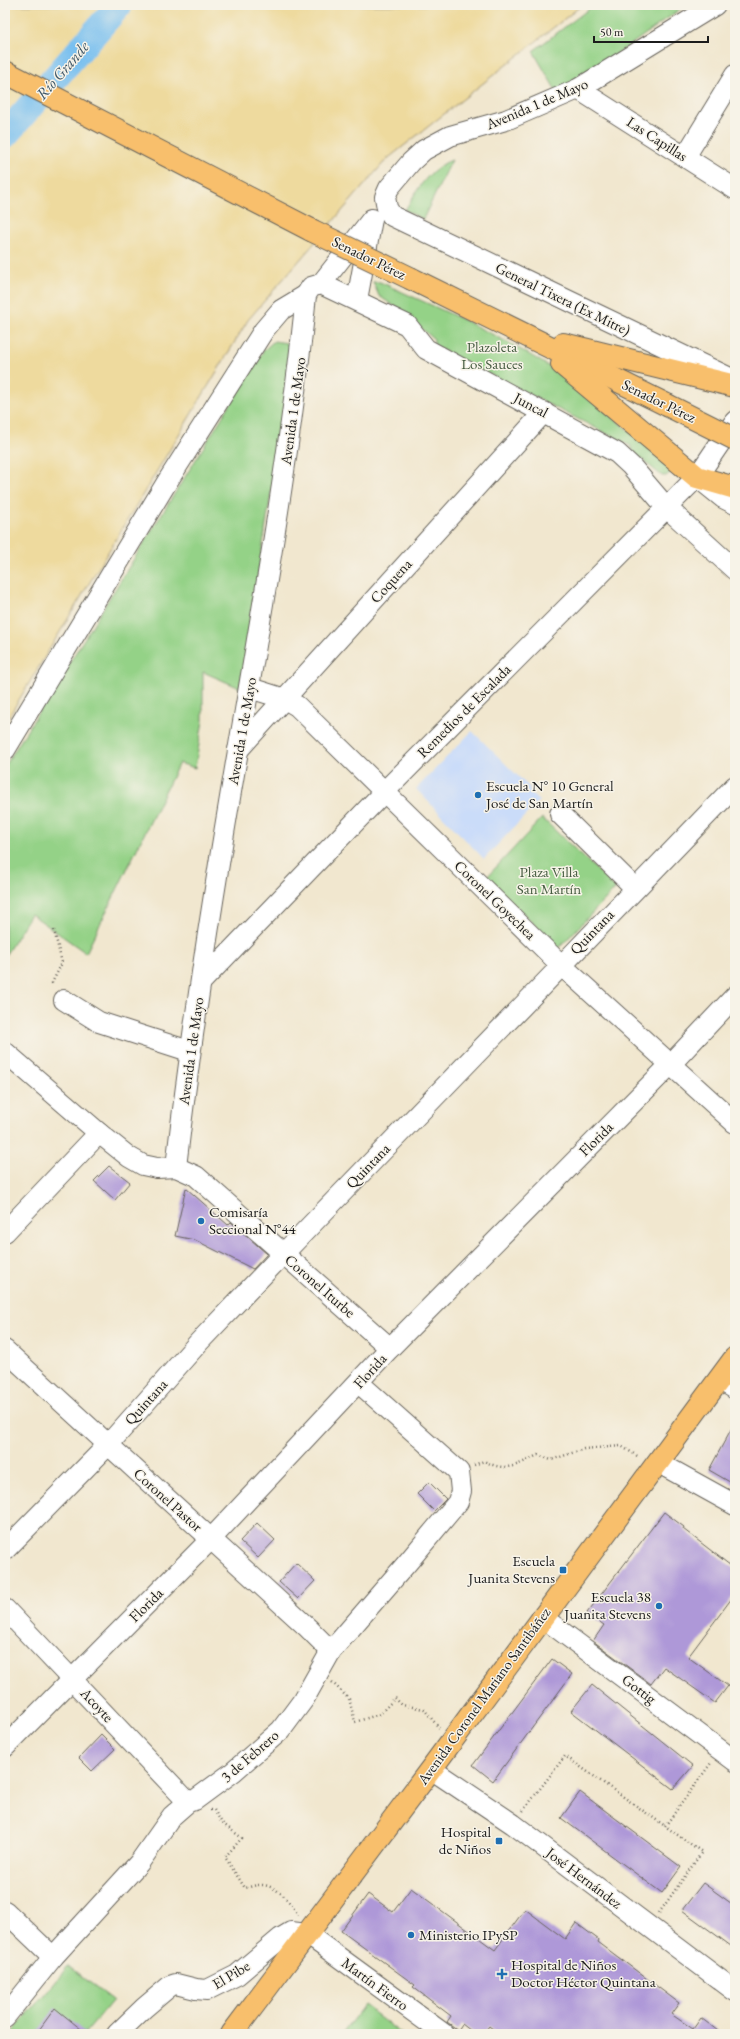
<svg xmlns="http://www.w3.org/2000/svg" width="740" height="2039" viewBox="0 0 740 2039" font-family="'EB Garamond',serif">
	<rect width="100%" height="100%" fill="#f7f3e8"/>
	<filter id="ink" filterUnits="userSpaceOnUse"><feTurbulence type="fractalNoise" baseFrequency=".025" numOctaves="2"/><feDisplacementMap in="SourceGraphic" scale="8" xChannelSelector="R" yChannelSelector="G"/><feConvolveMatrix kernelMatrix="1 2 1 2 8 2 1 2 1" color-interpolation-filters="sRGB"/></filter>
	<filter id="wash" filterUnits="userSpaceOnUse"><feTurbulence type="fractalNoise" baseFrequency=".012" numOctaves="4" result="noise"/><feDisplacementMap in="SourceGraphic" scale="16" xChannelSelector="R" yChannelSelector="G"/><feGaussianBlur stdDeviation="0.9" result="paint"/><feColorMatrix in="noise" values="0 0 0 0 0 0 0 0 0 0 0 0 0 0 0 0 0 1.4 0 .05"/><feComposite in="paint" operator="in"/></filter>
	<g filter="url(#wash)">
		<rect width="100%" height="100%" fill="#f1e7cf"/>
		<polygon fill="#cadcf9" points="472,731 530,788 529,790 539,801 484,859 416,789"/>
		<g fill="#94d287" stroke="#587752">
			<polygon points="594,5 686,5 559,96 533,51"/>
			<path d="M 452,160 L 423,219 L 405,210 C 418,189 428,169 452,160 Z"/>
			<path d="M 373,282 L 380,282 C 442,310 506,337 562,375 L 675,469 L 666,476 L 662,476 L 634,453 L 631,446 L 434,346 L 434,339 L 397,308 L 379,296 Z"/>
			<polygon points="274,341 287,343 292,352 292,362 240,688 203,672 203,721 195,768 179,763 86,953 31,914 5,956 5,766 264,350"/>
			<polygon points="542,818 616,888 559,948 486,878"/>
			<polygon points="68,1966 113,2000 85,2034 11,2034"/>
			<polygon points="364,2005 403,2034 342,2034"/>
		</g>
		<polygon fill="#eeda9e" stroke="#857b5d" points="5,5 582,5 386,160 248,320 5,723"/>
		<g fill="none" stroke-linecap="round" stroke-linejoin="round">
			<polyline stroke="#78bfef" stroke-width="27" points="5,135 119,5"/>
		</g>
		<g id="blocks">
			<g fill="#ae98d8">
				<polygon points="109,1166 130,1182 115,1200 94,1181"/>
				<polygon points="186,1188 228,1225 231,1222 267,1254 253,1269 195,1240 175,1236"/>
				<polygon points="735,1422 735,1485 709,1470"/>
				<polygon points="429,1482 446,1499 434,1511 417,1494"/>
				<polygon points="664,1512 684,1527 683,1529 735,1569 735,1594 688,1657 728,1686 715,1703 664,1667 651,1684 593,1641 604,1625 587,1613"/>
				<polygon points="257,1523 275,1540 258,1558 240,1541"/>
				<polygon points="296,1563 315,1581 298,1599 279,1582"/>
				<polygon points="552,1659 572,1674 493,1781 473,1765"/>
				<polygon points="592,1685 693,1766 673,1789 571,1711"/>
				<polygon points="101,1735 115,1749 92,1771 79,1758"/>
				<polygon points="580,1792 681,1867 662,1893 561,1818"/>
				<polygon points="703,1883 735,1906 735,1949 682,1910"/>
				<polygon points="411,1888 495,1950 525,1909 565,1939 576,1923 599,1940 598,1942 679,2003 671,2014 693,2029 701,2018 722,2034 499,2034 489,2026 483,2034 475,2034 462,2024 458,2030 447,2022 451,2016 413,1987 415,1985 341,1931 368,1894 393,1912"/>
				<polygon points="55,2008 87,2034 36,2034"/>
			</g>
		</g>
	</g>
	<g filter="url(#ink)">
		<use href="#blocks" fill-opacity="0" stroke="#67635b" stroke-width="1"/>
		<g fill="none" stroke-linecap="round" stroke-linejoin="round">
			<defs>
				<g id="minor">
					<polyline points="715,5 578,89 506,120 450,136 424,150 411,162 389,188 385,197 387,208 392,216 734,380"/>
					<polyline points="578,89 735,189"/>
					<polyline points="685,157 735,75"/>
					<polyline points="321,284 372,219 357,300"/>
					<polyline points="697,477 723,498 735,504"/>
					<polyline points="250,688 285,699 297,706 561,965 735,1123"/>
					<polyline points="5,750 167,482 264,330 281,310 306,295"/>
					<polyline points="238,750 544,412"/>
					<polyline points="560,814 635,888"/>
					<polyline points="201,982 384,792 697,477 735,421"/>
					<polyline points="64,1000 99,1022 189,1051"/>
					<polyline points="5,1052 99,1133"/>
					<path d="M 176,1167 C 192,1028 214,889 238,751 C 264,599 291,448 306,295 L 311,287 L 321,284 L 407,325 L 426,349 L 617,453 L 631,466 L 666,507 L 735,570"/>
					<polyline points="5,1232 99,1133 129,1157 143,1165 157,1168 176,1167 196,1176 390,1348"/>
					<polyline points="5,1350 308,1628 331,1651"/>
					<polyline points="719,1379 735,1389"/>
					<polyline points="659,1463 735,1505"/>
					<polyline points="5,1550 107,1446 199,1342 283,1254 735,786"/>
					<polyline points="5,1609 188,1802"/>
					<polyline points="542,1617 735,1761"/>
					<polyline points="5,1747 211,1539 390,1348 670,1065 735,996"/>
					<polyline points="431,1769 513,1824 735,1991"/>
					<polyline points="5,1911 53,1957"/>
					<polyline points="5,2017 53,1957 139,1863 172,1816 188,1802 195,1800 233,1772 281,1730 304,1699 331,1651 408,1562 458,1502 461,1491 459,1472 359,1383"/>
					<polyline points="117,2034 144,2008 170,1986 176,1984 196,1989 207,1990 237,1975 281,1938 291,1932 307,1934 444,2034"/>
				</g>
				<g id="major">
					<polyline points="5,72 311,230"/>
					<polyline points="412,279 667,405"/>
					<polyline points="563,344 735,386"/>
					<polyline points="562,364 697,477 735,488"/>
					<polyline points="232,2034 431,1769 735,1358"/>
				</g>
			</defs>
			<use href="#minor" stroke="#67635b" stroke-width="22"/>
			<use href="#major" stroke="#67635b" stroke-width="24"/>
			<g stroke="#67635b" stroke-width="2.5" stroke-dasharray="1 3" stroke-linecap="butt">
				<polyline points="54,930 62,963 52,983 54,986"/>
				<path d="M 474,1465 L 484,1461 C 507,1473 517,1465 538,1455 L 551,1460 L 584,1449 L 621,1446 L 639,1457"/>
				<polyline points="332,1682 349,1699 355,1722 380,1714 395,1698 402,1705 424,1709 439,1728"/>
				<path d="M 210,1810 L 214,1810 L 222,1823 L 242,1838 L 225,1857 L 245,1888 C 250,1887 255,1885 260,1885 C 276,1884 292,1903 298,1915"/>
				<polyline points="523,1811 565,1756 665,1826"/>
				<polyline points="659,1913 702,1852 665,1826 711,1763"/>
			</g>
			<use href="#minor" stroke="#fff" stroke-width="20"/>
			<use href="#major" stroke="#f8bf6c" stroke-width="22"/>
			<defs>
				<g id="major-bridge">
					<polyline points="311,230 412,279"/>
					<polyline points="667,405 735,439"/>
				</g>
			</defs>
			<use href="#major-bridge" stroke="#67635b" stroke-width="24" stroke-linecap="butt"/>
			<use href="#major-bridge" stroke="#f8bf6c" stroke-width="22"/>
		</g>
	</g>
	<g fill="#1f6fb2" stroke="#f7f3e8" stroke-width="1.5">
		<circle cx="478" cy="795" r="4"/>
		<circle cx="201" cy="1221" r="4"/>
		<rect x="559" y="1566" width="8" height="8" rx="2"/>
		<circle cx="659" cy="1606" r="4"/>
		<rect x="495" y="1837" width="8" height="8" rx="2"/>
		<circle cx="411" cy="1935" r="4"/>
		<path d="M500 1968h4v4h4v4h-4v4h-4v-4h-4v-4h4z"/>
	</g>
	<g text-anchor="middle" stroke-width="3" stroke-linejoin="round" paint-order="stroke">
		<g font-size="15" fill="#1c1c1c" stroke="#f7f3e8">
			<text transform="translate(537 104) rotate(-23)" y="5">Avenida 1 de Mayo</text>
			<text transform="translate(657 139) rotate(33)" y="5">Las Capillas</text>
			<text transform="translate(369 258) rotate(26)" y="5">Senador Pérez</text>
			<text transform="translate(563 299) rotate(26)" y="5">General Tixera (Ex Mitre)</text>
			<text transform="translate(659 401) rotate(26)" y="5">Senador Pérez</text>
			<text transform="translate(531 405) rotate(28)" y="5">Juncal</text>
			<text transform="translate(293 411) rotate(-82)" y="5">Avenida 1 de Mayo</text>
			<text transform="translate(391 581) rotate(-48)" y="5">Coquena</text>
			<text transform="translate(464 711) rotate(-45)" y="5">Remedios de Escalada</text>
			<text transform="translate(242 731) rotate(-80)" y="5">Avenida 1 de Mayo</text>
			<text transform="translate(495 900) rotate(44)" y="5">Coronel Goyechea</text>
			<text transform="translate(592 932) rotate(-46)" y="5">Quintana</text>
			<text transform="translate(191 1051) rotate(-82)" y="5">Avenida 1 de Mayo</text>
			<text transform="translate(596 1139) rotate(-45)" y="5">Florida</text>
			<text transform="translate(368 1166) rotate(-46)" y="5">Quintana</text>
			<text transform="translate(320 1286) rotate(41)" y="5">Coronel Iturbe</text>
			<text transform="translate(370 1371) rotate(-48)" y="5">Florida</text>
			<text transform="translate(146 1402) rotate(-48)" y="5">Quintana</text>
			<text transform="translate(168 1500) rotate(42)" y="5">Coronel Pastor</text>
			<text transform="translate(146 1605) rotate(-45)" y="5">Florida</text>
			<text transform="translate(639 1689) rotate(37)" y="5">Gottig</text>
			<text transform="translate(484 1696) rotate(-54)" y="5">Avenida Coronel Mariano Santibáñez</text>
			<text transform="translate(97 1705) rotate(47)" y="5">Acoyte</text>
			<text transform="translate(250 1756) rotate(-41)" y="5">3 de Febrero</text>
			<text transform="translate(584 1878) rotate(37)" y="5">José Hernández</text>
			<text transform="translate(231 1975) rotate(-31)" y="5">El Pibe</text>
			<text transform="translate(375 1984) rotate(36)" y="5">Martín Fierro</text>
		</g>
		<g font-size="15" fill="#465c41" stroke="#f7f3e8">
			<text x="492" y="352">Plazoleta<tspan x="492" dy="17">Los Sauces</tspan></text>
			<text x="549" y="877">Plaza Villa<tspan x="549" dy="17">San Martín</tspan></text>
		</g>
		<g font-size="15" fill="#1c1c1c" stroke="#f7f3e8" text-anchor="start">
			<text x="486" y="791">Escuela N° 10 General<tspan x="486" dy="17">José de San Martín</tspan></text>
			<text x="209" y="1217">Comisaría<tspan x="209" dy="17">Seccional N°44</tspan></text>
			<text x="555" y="1566" text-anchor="end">Escuela<tspan x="555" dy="17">Juanita Stevens</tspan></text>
			<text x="651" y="1602" text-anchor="end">Escuela 38<tspan x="651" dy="17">Juanita Stevens</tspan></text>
			<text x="491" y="1837" text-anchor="end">Hospital<tspan x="491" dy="17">de Niños</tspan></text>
			<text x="419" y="1940">Ministerio IPySP</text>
			<text x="511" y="1970">Hospital de Niños<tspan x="511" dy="17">Doctor Héctor Quintana</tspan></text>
		</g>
		<g font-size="16" font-style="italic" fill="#3c5566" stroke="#f7f3e8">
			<text transform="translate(62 70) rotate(-49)" y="6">Río Grande</text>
		</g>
	</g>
	<rect width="740" height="2039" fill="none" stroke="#f7f3e8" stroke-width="20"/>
	<path d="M594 36v6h114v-6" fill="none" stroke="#1c1c1c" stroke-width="2"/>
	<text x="600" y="36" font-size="12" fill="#1c1c1c" stroke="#f7f3e8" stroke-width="3" paint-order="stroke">50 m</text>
</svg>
